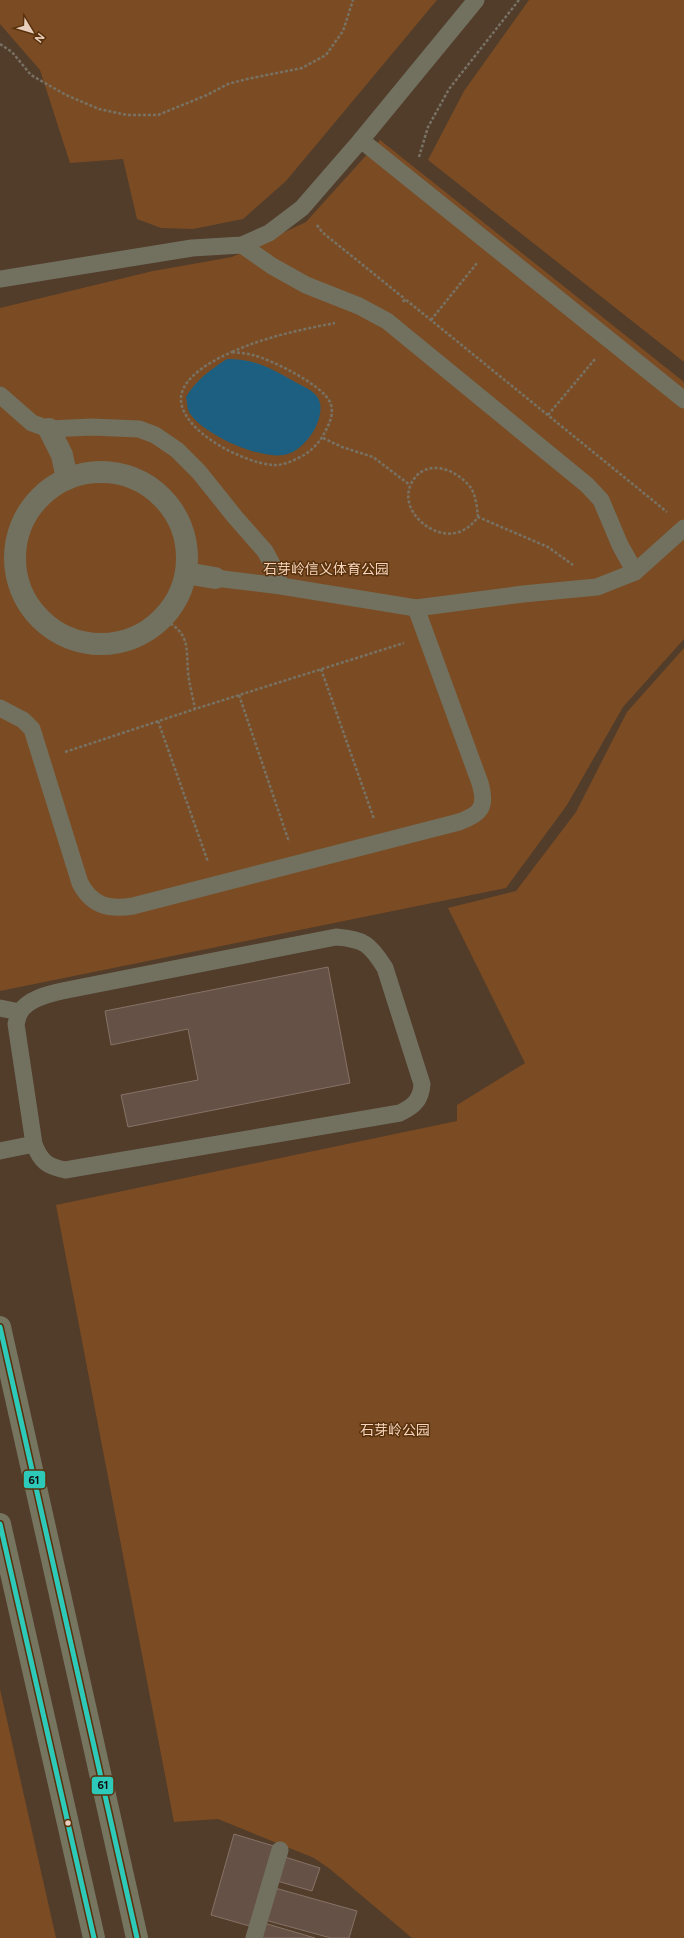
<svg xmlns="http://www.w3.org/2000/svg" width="684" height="1938" viewBox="0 0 684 1938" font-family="Figtree,'Noto Sans SC',sans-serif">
	<rect width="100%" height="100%" fill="#523c2a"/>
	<g fill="#7b4c23">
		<polygon points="0,0 437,0 286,181 243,219 193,229 161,228 137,219 123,159 70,163 40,70 0,24"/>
		<polygon points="529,0 684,0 684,362 428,160 464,91"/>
		<polygon points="380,140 684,382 684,639 623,707 567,805 506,888 0,991 0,308 153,271 232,257 306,222"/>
		<polygon points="684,648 684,1938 412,1938 330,1869 314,1858 218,1819 174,1822 56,1205 457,1121 457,1105 525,1063 448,908 516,891 576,812 627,712"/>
		<polygon points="0,1689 56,1938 0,1938"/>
	</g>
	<path fill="#1d5f81" d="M 227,359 C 255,359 271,368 295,382 C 304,387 317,391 320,403 C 324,423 303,453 283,455 C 258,459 202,434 189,412 C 187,408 187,401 186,397 C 196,380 210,370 227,359 Z"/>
	<g fill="#655145" stroke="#877267">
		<polygon points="328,967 350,1083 128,1127 121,1095 198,1080 188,1029 111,1045 105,1011"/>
		<polygon points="234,1834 277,1847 253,1927 211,1915"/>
		<polygon points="285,1857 320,1868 312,1891 277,1881"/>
		<polygon points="275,1888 357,1911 349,1938 331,1938 265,1920"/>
		<polygon points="264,1923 315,1938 260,1938"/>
	</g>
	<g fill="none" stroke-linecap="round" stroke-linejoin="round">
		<g stroke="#787264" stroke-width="2.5" stroke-dasharray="3 2" stroke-linecap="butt">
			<polyline points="0,44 12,52 31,75 66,95 99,109 127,115 158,115 207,95 228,84 247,79 302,68 326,55 343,31 353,0"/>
			<polyline points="419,157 428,127 449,89 519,0"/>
			<polyline points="317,225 322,232 405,299"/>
			<polyline points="403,302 405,299 667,512"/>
			<polyline points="431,320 477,263"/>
			<path d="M 232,352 C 265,337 299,330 335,323"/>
			<path d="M 232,352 C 239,353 246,353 253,355 C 272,360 321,384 330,402 C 334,411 331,420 327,428 C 322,439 315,448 304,455 C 295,460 283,466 273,465 C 244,463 179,431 181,397 C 183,376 215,359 232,352 Z"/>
			<polyline points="548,415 595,359"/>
			<polyline points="323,438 342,447 373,457 410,485"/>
			<path d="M 478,517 C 477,508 476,496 471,488 C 456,468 424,457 411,484 C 398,511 434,541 459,532 C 467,529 473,524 478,517 L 548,547 L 573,565"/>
			<path d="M 162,618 C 190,634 186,644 188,672 C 189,684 193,697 195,709 L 404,643"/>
			<polyline points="321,669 374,819"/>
			<polyline points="239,695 289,842"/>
			<polyline points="158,721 208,862"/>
			<polyline points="65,752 195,709"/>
		</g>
		<g stroke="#727160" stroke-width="17">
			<polyline points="361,140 684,400"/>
			<polyline points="242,245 272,266 306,285 359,306 387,321 587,485 601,500 620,545 635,572"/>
			<polyline points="0,279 192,248 242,245 269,233 302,208 361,140 476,0"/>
			<polyline points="0,395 32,423 49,429 92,427 139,429 155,435 177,450 199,472 235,517 265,551 274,568 281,586"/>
			<polyline points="215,578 281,586 416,608 523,594 597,587 635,572 684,528"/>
			<path d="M 0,708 L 23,720 L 32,729 L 80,883 C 92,906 109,910 133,906 L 459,822 C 481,814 487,807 480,783 L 416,608"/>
			<path d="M 336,937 C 364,939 370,944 385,968 L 422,1084 C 421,1100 414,1106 400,1113 L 65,1170 C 47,1166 41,1162 34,1144 L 16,1024 C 17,1021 18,1015 20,1012 C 28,999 48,994 62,991 Z"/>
			<polyline points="0,1008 20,1012"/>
			<polyline points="0,1151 34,1144"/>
			<polyline points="254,1938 280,1850"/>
		</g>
		<g stroke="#727160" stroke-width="22">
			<polyline points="49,429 62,455 67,479"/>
			<circle cx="101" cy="558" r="86"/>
			<polyline points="186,573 215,578"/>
		</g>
		<g stroke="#757560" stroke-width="22">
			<polyline points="0,1327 137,1938"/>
			<polyline points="0,1524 94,1938"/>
		</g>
		<defs>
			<g id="bus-1">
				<polyline points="0,1327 137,1938"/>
				<polyline points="0,1524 94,1938"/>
			</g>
		</defs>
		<use href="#bus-1" stroke="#58310c" stroke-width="8"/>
		<use href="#bus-1" stroke="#2dcaba" stroke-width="5"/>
	</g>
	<circle fill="#e8cfbd" stroke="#58310c" stroke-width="1.5" cx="68" cy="1823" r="3.5"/>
	<g text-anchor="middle" stroke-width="3" stroke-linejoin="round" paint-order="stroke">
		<g font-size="14" fill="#f6d4bb" stroke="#58310c">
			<text x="326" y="574">石芽岭信义体育公园</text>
			<text x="395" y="1435">石芽岭公园</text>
		</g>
	</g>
	<g stroke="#58310c" stroke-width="1.5">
		<rect x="23" y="1470" width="23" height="19" rx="4" fill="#2dcaba"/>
		<rect x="91" y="1776" width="23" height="19" rx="4" fill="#2dcaba"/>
	</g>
	<g font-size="11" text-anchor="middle" font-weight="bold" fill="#111">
		<text x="34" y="1484">61</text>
		<text x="103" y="1789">61</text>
	</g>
	<g transform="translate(32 32) rotate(128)" stroke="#58310c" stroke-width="3" paint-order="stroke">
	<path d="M0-3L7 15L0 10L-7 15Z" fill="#e8cfbd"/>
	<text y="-6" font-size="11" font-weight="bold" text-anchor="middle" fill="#e8cfbd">N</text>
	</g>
</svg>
